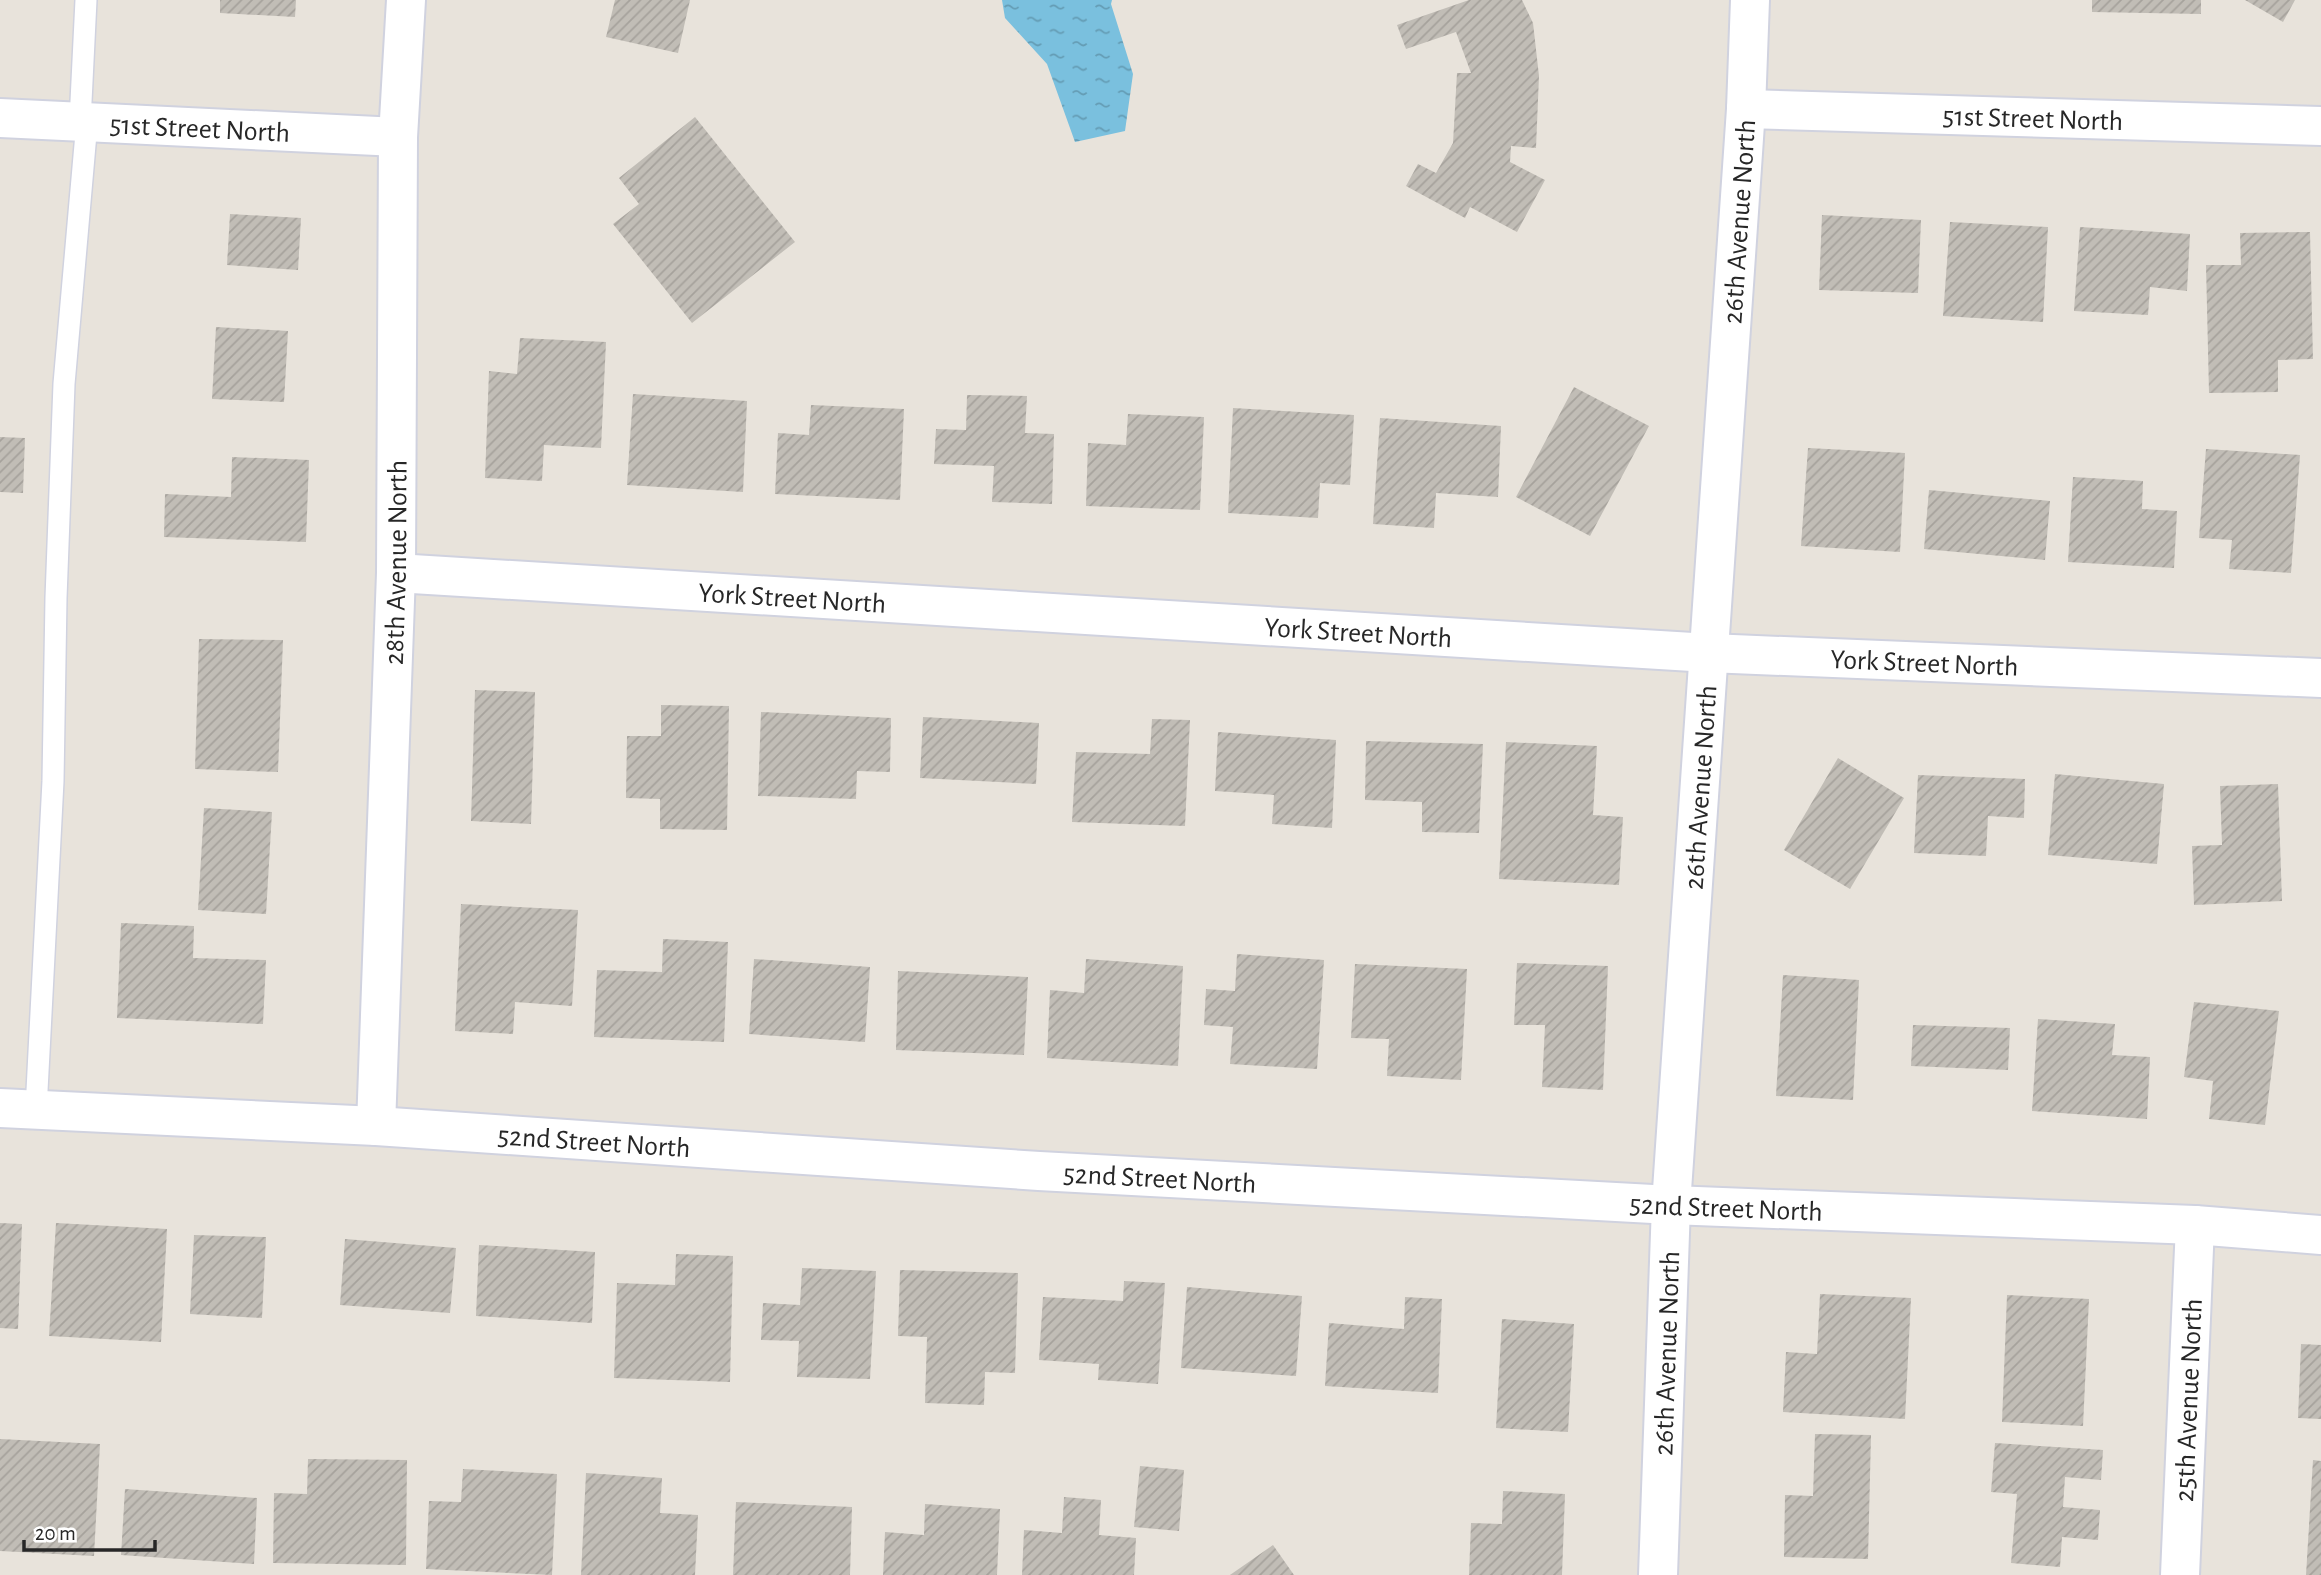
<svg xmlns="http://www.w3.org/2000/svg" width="2321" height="1575" viewBox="0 0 2321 1575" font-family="'Alegreya Sans',sans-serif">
	<defs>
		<pattern id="water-ripples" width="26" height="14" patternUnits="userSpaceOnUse" patternTransform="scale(1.75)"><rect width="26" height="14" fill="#7ac0de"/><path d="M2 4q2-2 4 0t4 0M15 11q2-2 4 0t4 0" fill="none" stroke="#649cb4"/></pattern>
		<pattern id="building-hatch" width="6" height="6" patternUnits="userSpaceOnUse" patternTransform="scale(1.75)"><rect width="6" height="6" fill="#c1bdb6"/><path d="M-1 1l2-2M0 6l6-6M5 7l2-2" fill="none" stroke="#a6a29c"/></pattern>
	</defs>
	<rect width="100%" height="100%" fill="#e8e3db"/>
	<polygon fill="url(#water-ripples)" points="1002,0 1112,0 1111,4 1133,74 1125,131 1075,142 1047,64 1005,18"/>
	<g fill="url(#building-hatch)">
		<polygon points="220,0 296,0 295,17 220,13"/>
		<polygon points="615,0 690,0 678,53 606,37"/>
		<polygon points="1469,0 1522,0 1533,23 1539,76 1536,148 1511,146 1510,162 1545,180 1517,232 1470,207 1465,218 1406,186 1418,164 1436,173 1453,143 1457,73 1471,73 1456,32 1406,49 1397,25"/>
		<polygon points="2092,0 2201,0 2201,14 2092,12"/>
		<polygon points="2245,0 2295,0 2283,22"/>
		<polygon points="695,117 795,242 692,323 613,224 639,204 619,178"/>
		<polygon points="230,214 301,218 298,270 227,265"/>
		<polygon points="1822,215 1921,220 1918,293 1819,290"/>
		<polygon points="1950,222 2048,227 2043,322 1943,316"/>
		<polygon points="2080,227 2190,234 2187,291 2150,287 2148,315 2074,311"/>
		<polygon points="2310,232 2313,359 2278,360 2278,392 2209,393 2206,265 2241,265 2240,233"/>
		<polygon points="216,327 288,331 284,402 212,399"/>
		<polygon points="520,338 606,342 601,448 544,445 542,481 485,478 489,371 517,374"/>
		<polygon points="1574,387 1649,426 1590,536 1516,497"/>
		<polygon points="633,394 747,401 743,492 627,485"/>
		<polygon points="967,395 1027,396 1025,433 1054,434 1052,504 992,502 994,466 934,464 936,429 966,430"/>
		<polygon points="811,405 904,409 900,500 775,494 778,433 809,435"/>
		<polygon points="1233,408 1354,415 1350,485 1320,483 1318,518 1228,513"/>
		<polygon points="1128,414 1204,417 1200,510 1086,506 1088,443 1126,445"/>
		<polygon points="1380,418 1501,426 1498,497 1436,493 1434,528 1373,524"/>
		<polygon points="0,437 25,438 23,493 0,492"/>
		<polygon points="1808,448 1905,453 1900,552 1801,546"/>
		<polygon points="2206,449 2300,455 2291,573 2229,569 2232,540 2199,538"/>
		<polygon points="232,457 309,460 306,542 164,537 165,494 231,497"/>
		<polygon points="2073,477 2143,481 2142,509 2177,511 2174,568 2068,562"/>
		<polygon points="1929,490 2050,501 2045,560 1924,549"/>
		<polygon points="199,639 283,640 278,772 195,769"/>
		<polygon points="475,690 535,692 531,824 471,821"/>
		<polygon points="661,705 729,706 727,830 660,829 660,799 626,798 627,736 661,736"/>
		<polygon points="761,712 891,718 890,772 857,771 856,799 758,796"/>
		<polygon points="923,717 1039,723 1036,784 920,778"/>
		<polygon points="1152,719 1190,720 1185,826 1072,822 1076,752 1150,754"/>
		<polygon points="1218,732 1336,740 1332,828 1272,824 1274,795 1215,791"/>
		<polygon points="1366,741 1483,744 1479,833 1422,832 1422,802 1365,800"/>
		<polygon points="1506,742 1597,746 1593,815 1623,817 1619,885 1499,879"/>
		<polygon points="1838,758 1904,798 1850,889 1784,850"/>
		<polygon points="2055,774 2164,784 2157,864 2048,855"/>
		<polygon points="1918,775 2025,779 2024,818 1988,816 1986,856 1914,853"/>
		<polygon points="2278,784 2282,901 2194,905 2192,846 2222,845 2220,786"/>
		<polygon points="204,808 272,812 266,914 198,910"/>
		<polygon points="461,904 578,910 572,1006 515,1002 513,1034 455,1031"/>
		<polygon points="121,923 194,926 193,958 266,960 263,1024 117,1018"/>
		<polygon points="663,939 728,942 724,1042 594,1037 597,970 662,972"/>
		<polygon points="1237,954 1324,960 1317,1069 1230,1064 1233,1027 1204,1025 1206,989 1235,991"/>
		<polygon points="754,959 870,967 865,1042 749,1034"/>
		<polygon points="1086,959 1183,966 1178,1066 1047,1058 1050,990 1084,993"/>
		<polygon points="1517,963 1608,966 1603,1090 1542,1087 1545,1025 1514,1025"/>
		<polygon points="1355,964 1467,969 1461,1080 1387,1076 1389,1039 1351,1038"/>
		<polygon points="898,971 1028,977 1024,1055 896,1050"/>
		<polygon points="1783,975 1859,980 1853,1100 1776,1096"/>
		<polygon points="2194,1002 2279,1011 2265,1125 2209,1119 2213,1081 2184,1077"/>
		<polygon points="2038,1019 2115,1024 2112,1055 2150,1057 2147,1119 2032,1111"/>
		<polygon points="1913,1025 2010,1028 2008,1070 1911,1066"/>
		<polygon points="0,1223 22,1224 18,1329 0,1328"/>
		<polygon points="56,1223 167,1229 161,1342 49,1336"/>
		<polygon points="194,1235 266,1237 262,1318 190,1314"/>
		<polygon points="345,1239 456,1248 450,1313 340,1305"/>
		<polygon points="479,1245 595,1252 592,1323 476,1316"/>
		<polygon points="676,1254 733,1256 730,1382 614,1378 617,1283 675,1285"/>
		<polygon points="802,1268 876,1271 870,1379 797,1377 799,1341 761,1340 763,1303 800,1305"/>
		<polygon points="900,1270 1018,1273 1015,1373 985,1372 984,1405 925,1403 927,1337 898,1336"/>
		<polygon points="1124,1281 1165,1283 1158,1384 1098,1380 1099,1364 1039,1360 1043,1297 1123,1301"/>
		<polygon points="1187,1287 1302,1296 1296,1376 1181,1368"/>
		<polygon points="1820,1294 1911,1298 1905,1419 1783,1412 1786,1352 1817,1354"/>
		<polygon points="2007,1295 2089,1299 2083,1426 2002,1422"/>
		<polygon points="1405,1297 1442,1299 1438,1393 1325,1386 1329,1323 1404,1329"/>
		<polygon points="1502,1319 1574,1324 1568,1432 1496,1428"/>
		<polygon points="2301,1344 2321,1345 2321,1419 2298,1418"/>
		<polygon points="1815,1434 1871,1435 1868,1559 1784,1557 1785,1495 1813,1496"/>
		<polygon points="0,1439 100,1444 94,1556 0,1551"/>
		<polygon points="1995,1443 2103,1450 2101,1480 2065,1477 2063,1507 2100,1510 2098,1540 2062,1537 2060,1567 2011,1563 2017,1494 1991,1492"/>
		<polygon points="308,1459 407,1460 406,1565 273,1563 274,1493 307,1494"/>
		<polygon points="2313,1460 2321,1461 2321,1575 2306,1575"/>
		<polygon points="1140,1466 1184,1470 1179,1531 1134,1527"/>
		<polygon points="463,1469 557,1474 552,1575 426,1569 429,1501 461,1502"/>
		<polygon points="586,1473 662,1478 660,1513 698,1515 695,1575 581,1575"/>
		<polygon points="125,1489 257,1498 254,1564 121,1555"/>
		<polygon points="1503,1491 1565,1494 1562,1575 1469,1575 1471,1523 1502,1524"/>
		<polygon points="1064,1497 1101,1500 1099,1535 1136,1538 1134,1575 1022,1575 1024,1530 1062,1533"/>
		<polygon points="736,1502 852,1507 850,1575 733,1575"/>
		<polygon points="925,1504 1000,1509 997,1575 883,1575 885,1532 924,1535"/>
		<polygon points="1273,1545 1294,1575 1230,1575"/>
	</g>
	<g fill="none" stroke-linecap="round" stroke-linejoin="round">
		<defs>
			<g id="lane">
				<polyline points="80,122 86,0"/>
				<polyline points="36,1110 53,781 56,598 64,384 87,122"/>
			</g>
			<g id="street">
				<path id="s1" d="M 1746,109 L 2321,126"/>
				<path id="s2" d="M 0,118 L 398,137"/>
				<path id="s3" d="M 396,573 L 1709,653 L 2321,678"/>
				<path id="s4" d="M 0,1108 L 376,1126 L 1039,1171 L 1671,1205 L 2195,1225 L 2321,1235"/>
				<path id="s5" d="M 376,1126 L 396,573 L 398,137 L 406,0"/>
				<path id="s6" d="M 1658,1575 L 1671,1205 L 1746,109 L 1750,0"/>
				<path id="s7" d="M 2180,1575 L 2195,1225"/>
			</g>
		</defs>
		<use href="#lane" stroke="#d0d2df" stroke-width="24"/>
		<use href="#street" stroke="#d0d2df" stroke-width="42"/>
		<use href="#lane" stroke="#fff" stroke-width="21"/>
		<use href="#street" stroke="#fff" stroke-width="38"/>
	</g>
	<g text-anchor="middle" stroke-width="5" stroke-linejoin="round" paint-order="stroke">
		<g font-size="28" fill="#272727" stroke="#fff">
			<text dy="10" stroke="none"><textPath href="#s1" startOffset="287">51st Street North</textPath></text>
			<text dy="10" stroke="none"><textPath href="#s2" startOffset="200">51st Street North</textPath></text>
			<text dy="10" stroke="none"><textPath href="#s6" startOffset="1356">26th Avenue North</textPath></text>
			<text dy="10" stroke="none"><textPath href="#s5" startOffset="564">28th Avenue North</textPath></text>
			<text dy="10" stroke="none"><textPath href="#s3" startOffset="397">York Street North</textPath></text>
			<text dy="10" stroke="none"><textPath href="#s3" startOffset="964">York Street North</textPath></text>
			<text dy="10" stroke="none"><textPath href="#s3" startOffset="1531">York Street North</textPath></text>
			<text dy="10" stroke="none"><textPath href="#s6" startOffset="789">26th Avenue North</textPath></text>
			<text dy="10" stroke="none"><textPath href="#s4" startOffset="595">52nd Street North</textPath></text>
			<text dy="10" stroke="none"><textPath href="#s4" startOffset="1162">52nd Street North</textPath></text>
			<text dy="10" stroke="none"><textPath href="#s4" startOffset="1729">52nd Street North</textPath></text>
			<text dy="10" stroke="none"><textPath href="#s6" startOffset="222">26th Avenue North</textPath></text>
			<text dy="10" stroke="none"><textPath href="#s7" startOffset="175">25th Avenue North</textPath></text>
		</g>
	</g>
	<path d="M24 1540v10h131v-10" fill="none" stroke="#272727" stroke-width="3.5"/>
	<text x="35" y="1540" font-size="21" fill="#272727" stroke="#ffffff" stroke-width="5" paint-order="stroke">20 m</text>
</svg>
